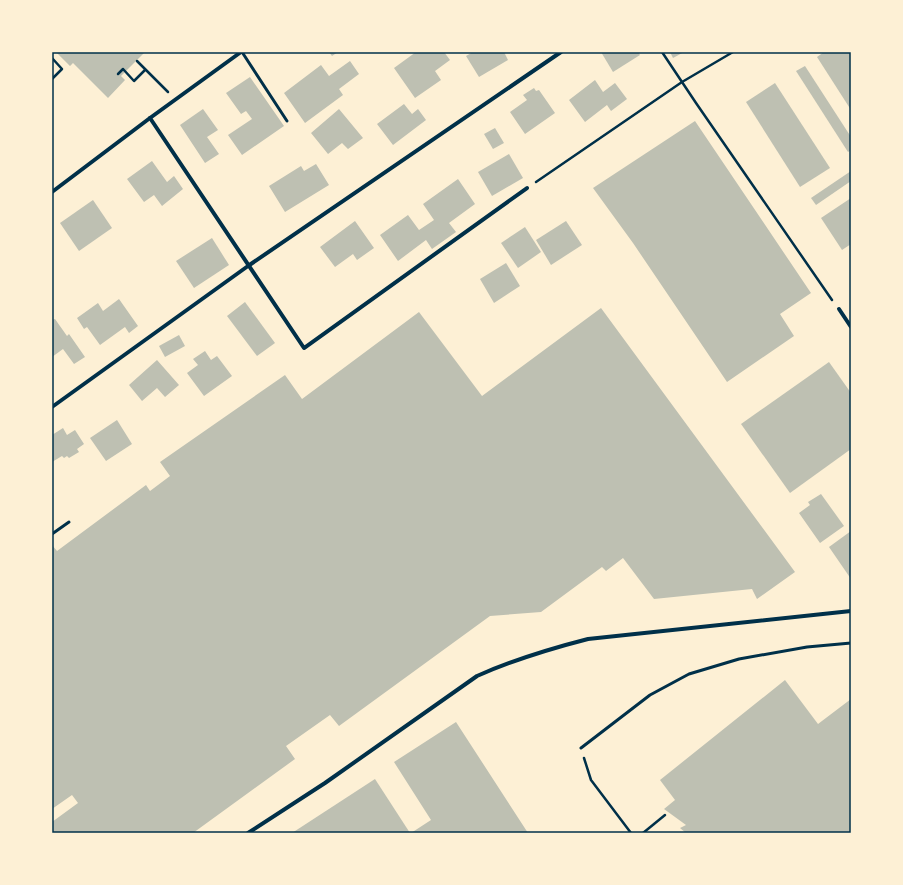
<svg xmlns="http://www.w3.org/2000/svg" width="903" height="885" viewBox="0 0 903 885" font-family="Inter,sans-serif">
	<rect width="100%" height="100%" fill="#fdf0d5"/>
	<g fill="#bec0b2">
		<polygon points="56,52 145,52 121,76 125,80 108,98 73,63 70,66"/>
		<polygon points="329,52 338,52 332,56"/>
		<polygon points="416,52 444,52 450,60 435,71 441,80 415,98 394,68"/>
		<polygon points="473,52 504,52 508,60 479,77 466,56"/>
		<polygon points="601,52 638,52 640,55 613,72"/>
		<polygon points="670,52 684,52 673,58"/>
		<polygon points="824,52 851,52 851,110 817,57"/>
		<polygon points="350,61 359,74 339,89 343,95 305,123 284,93 321,65 329,76"/>
		<polygon points="805,66 851,137 851,150 848,152 796,71"/>
		<polygon points="250,77 284,126 242,155 228,135 252,119 246,111 241,114 226,93"/>
		<polygon points="595,80 603,92 615,83 627,99 611,111 607,105 585,122 569,100"/>
		<polygon points="775,83 830,168 800,187 746,102"/>
		<polygon points="534,88 536,91 539,90 555,113 525,134 510,112 527,100 523,95"/>
		<polygon points="404,104 412,114 418,109 426,120 393,145 377,124"/>
		<polygon points="203,109 218,130 207,137 219,154 205,163 180,125"/>
		<polygon points="339,109 363,138 348,149 342,143 328,154 311,133"/>
		<polygon points="695,121 811,293 780,314 794,336 727,382 633,243 593,188"/>
		<polygon points="495,128 504,143 493,149 484,134"/>
		<polygon points="509,154 523,178 492,196 478,172"/>
		<polygon points="152,161 167,182 174,176 183,189 162,206 154,195 144,202 127,179"/>
		<polygon points="316,164 329,185 285,212 269,186 301,166 304,171"/>
		<polygon points="851,171 851,181 816,205 811,198"/>
		<polygon points="458,179 475,204 449,223 456,232 432,249 426,240 398,261 380,235 408,215 419,230 434,220 423,204"/>
		<polygon points="851,198 851,244 842,250 821,218"/>
		<polygon points="93,200 112,228 79,251 60,223"/>
		<polygon points="355,221 374,248 357,260 353,254 335,267 320,247"/>
		<polygon points="566,221 582,245 551,265 536,240"/>
		<polygon points="525,227 541,252 518,268 501,243"/>
		<polygon points="212,238 229,265 194,288 176,261"/>
		<polygon points="506,263 520,286 494,303 480,279"/>
		<polygon points="119,299 138,326 129,333 125,327 100,345 87,327 84,329 77,318 98,303 103,311"/>
		<polygon points="245,302 275,343 257,356 227,316"/>
		<polygon points="601,308 795,572 757,599 752,589 654,599 623,558 606,571 602,567 541,612 490,616 339,726 330,715 286,746 295,759 193,833 52,833 52,822 78,803 72,795 52,809 52,545 57,551 146,485 150,491 170,476 160,462 285,375 302,399 419,312 482,396"/>
		<polygon points="55,319 67,336 69,334 85,357 74,364 63,349 52,357 52,320"/>
		<polygon points="179,335 185,346 165,357 159,346"/>
		<polygon points="205,351 211,360 217,356 232,376 204,396 187,373 198,365 193,359"/>
		<polygon points="157,360 179,385 165,397 157,388 142,401 129,385"/>
		<polygon points="829,362 851,393 851,449 790,493 741,424"/>
		<polygon points="117,420 132,444 106,461 90,438"/>
		<polygon points="63,428 67,435 75,430 84,444 77,449 79,452 69,458 67,456 64,458 62,456 52,462 52,435"/>
		<polygon points="821,494 844,526 820,543 799,513 810,505 808,502"/>
		<polygon points="851,531 851,579 829,547"/>
		<polygon points="785,680 818,724 851,699 851,833 686,833 680,828 686,825 664,809 675,800 660,780"/>
		<polygon points="456,722 528,833 411,833 431,820 394,762"/>
		<polygon points="375,779 410,833 292,833"/>
	</g>
	<g fill="none" stroke-linecap="round" stroke-linejoin="round">
		<g stroke="#003049" stroke-width="2.5">
			<polyline points="662,52 696,103 832,300"/>
			<polyline points="52,58 62,69 52,79"/>
			<polyline points="137,61 168,92"/>
			<polyline points="118,74 123,69 134,81 145,70"/>
			<polyline points="536,182 682,82 733,52"/>
			<polyline points="584,758 591,780 631,833"/>
			<polyline points="643,833 665,815"/>
		</g>
		<g stroke="#003049" stroke-width="3">
			<polyline points="242,52 287,121"/>
			<polyline points="52,534 69,522"/>
			<polyline points="581,748 650,695 689,674 739,659 807,647 851,643"/>
		</g>
		<g stroke="#003049" stroke-width="4">
			<polyline points="150,118 304,348 527,188"/>
			<polyline points="52,192 150,118 241,52"/>
			<polyline points="839,309 851,327"/>
			<polyline points="52,407 248,266 561,52"/>
			<path d="M 248,833 L 325,783 L 477,676 C 513,660 549,649 588,639 L 851,611"/>
		</g>
	</g>
	<rect width="903" height="885" fill="none" stroke="#fdf0d5" stroke-width="106"/>
	<rect x="53" y="53" width="797" height="779" fill="none" stroke="#003049" stroke-width="1.5"/>
</svg>
